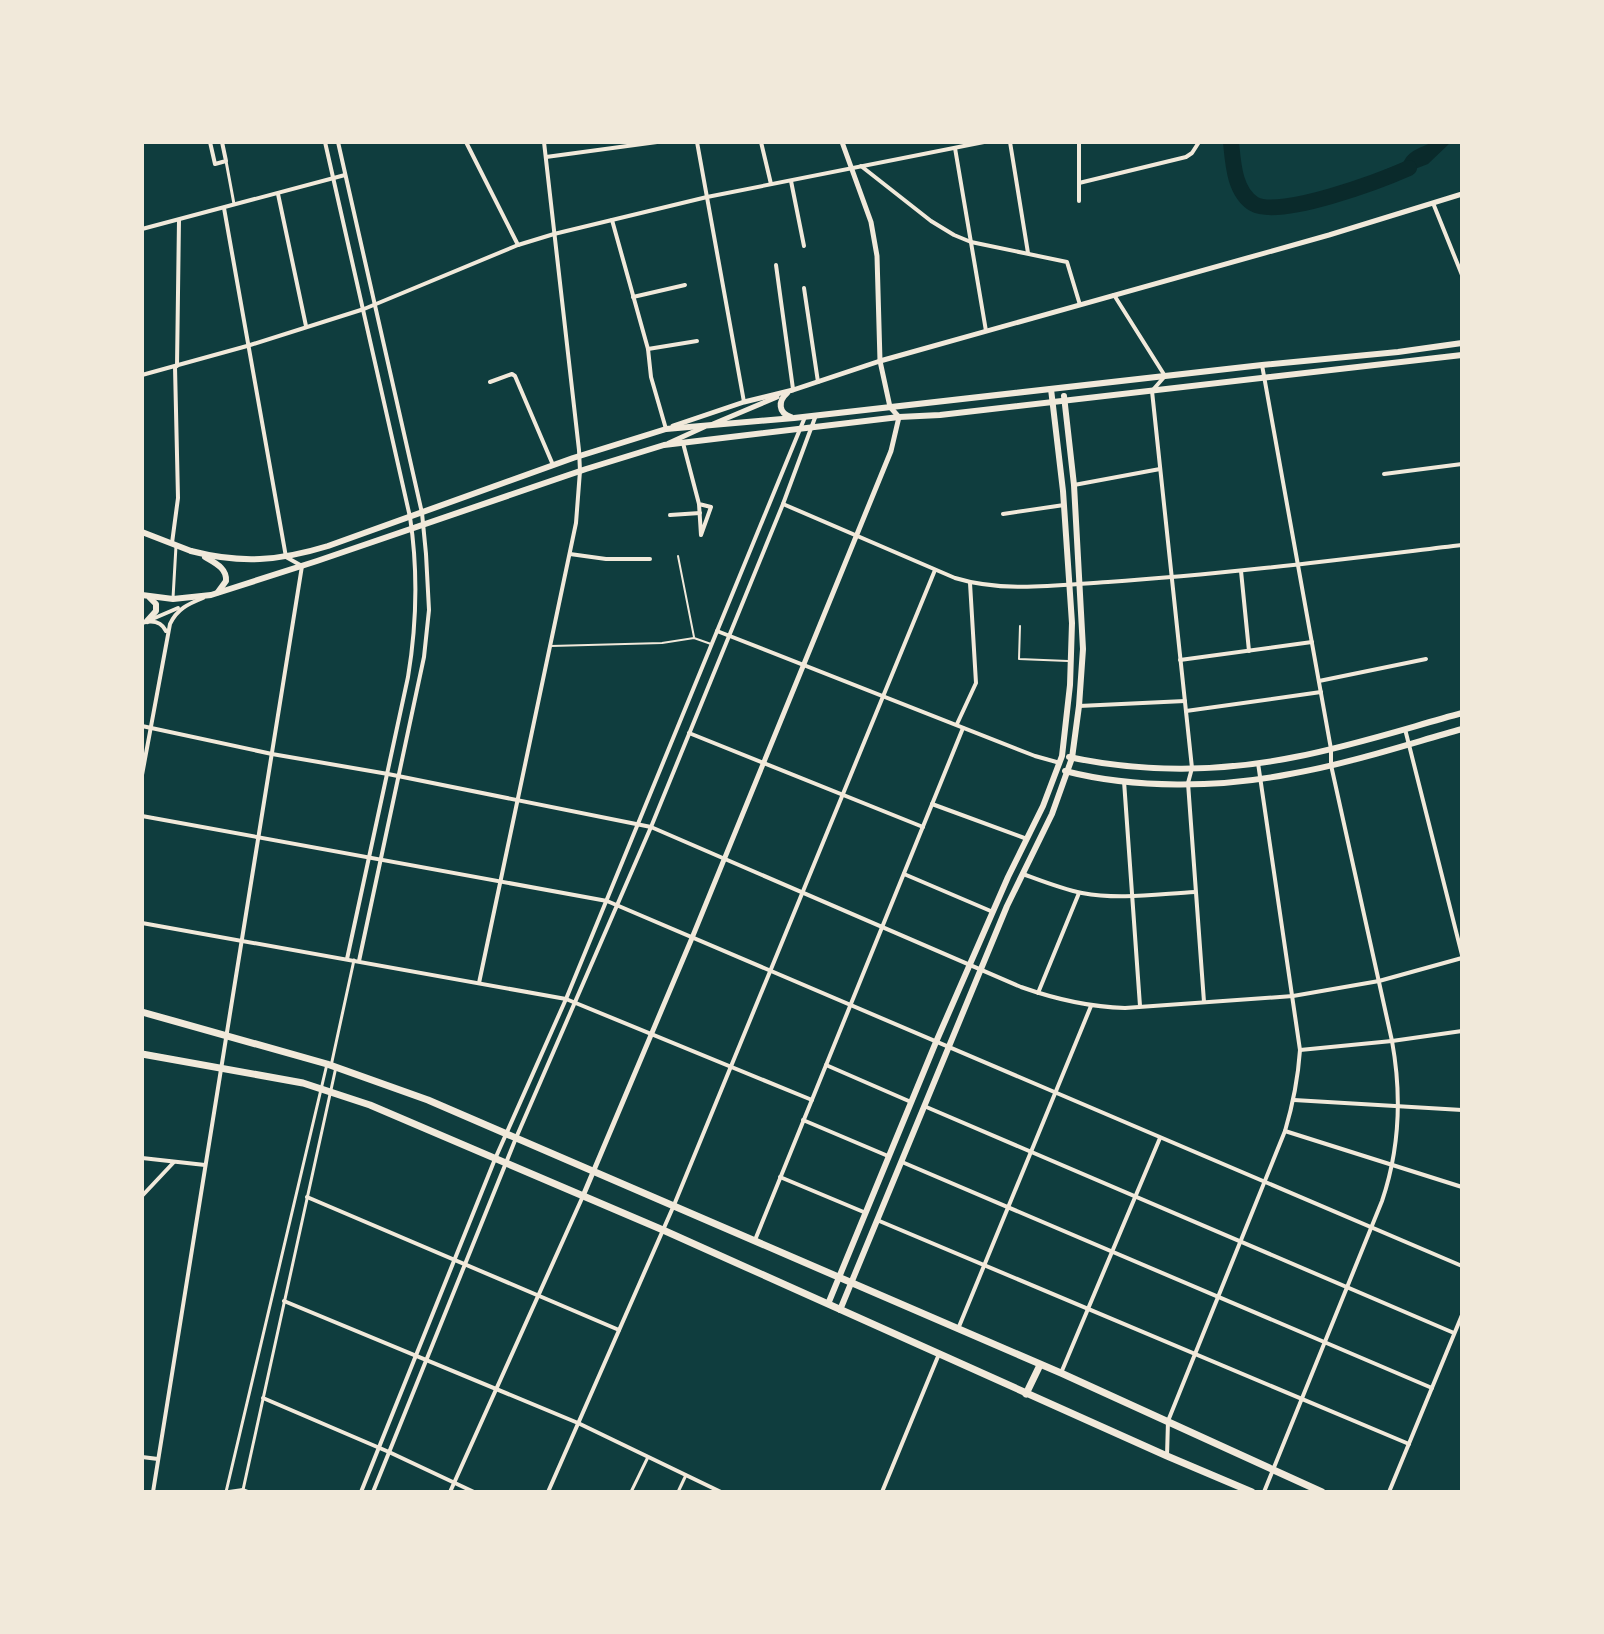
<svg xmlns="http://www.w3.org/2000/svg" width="1604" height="1634" viewBox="0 0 1604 1634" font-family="Lato,sans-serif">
	<rect width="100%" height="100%" fill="#0f3d3e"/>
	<path fill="#0a2a2b" d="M 1432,142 L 1451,142 L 1428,164 L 1394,177 L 1384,170 L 1403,163 C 1409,150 1419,149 1432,142 Z"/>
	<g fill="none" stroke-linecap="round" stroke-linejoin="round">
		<path stroke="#0a2a2b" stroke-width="16" d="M 1231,142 C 1233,162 1234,192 1254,204 C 1280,219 1382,180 1409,168"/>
		<g stroke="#f1e9da" stroke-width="2">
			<polyline points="678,556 694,637"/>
			<polyline points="1020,626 1019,659 1068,661"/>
			<polyline points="551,646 662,643 694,638 711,644"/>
		</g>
		<g stroke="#f1e9da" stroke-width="3">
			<polyline points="226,161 234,204"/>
			<polyline points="173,598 176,546"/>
			<polyline points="331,1066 354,960"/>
			<polyline points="243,1490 336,1067"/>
			<polyline points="226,1492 327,1064"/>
			<polyline points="631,1492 648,1457"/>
			<polyline points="678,1492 686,1475"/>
		</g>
		<g stroke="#f1e9da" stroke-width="4">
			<polyline points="210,142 215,164 226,161 222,142"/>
			<path d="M 325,142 L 410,517 C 418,570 417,623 408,677 L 347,959"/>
			<polyline points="338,142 422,513 426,554 429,610 424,657 359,961"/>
			<polyline points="466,142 518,245"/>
			<polyline points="697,142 744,402"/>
			<polyline points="761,142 771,184"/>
			<polyline points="1010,142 1028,253"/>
			<polyline points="1079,142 1079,201"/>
			<polyline points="955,148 986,331"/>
			<polyline points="546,157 657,142"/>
			<polyline points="861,166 931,221 954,235 971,242 1067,262 1080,305"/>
			<polyline points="791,181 804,246"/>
			<polyline points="1079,183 1186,157 1192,153 1199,142"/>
			<polyline points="278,194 306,326"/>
			<polyline points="1433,203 1462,275"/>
			<polyline points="612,220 648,349 651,377 666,429"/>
			<polyline points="142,229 345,175"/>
			<polyline points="776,265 793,389"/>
			<polyline points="804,288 818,382"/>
			<polyline points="1114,295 1165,376 1152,391 1192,768 1188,783 1204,1002"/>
			<polyline points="633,297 685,285"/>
			<polyline points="648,349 697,341"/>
			<path d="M 1262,365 L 1331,749 L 1331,765 L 1392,1041 C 1402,1096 1400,1148 1382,1201 L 1264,1492"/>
			<polyline points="142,375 247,346 364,309 518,245 554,234 707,197 984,142"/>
			<polyline points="490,382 512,374 515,376 553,465"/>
			<polyline points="683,443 699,504 701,535 711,507 699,504"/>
			<polyline points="1384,474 1462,464"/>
			<polyline points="1074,485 1160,469"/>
			<path d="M 783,504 L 955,578 C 1004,593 1058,585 1108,582 C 1227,574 1344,559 1462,545"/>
			<polyline points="1003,514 1064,505"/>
			<polyline points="670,515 700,513"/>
			<polyline points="172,543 178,498 175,367 177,366 179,220"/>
			<polyline points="570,554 606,559 650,559"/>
			<polyline points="1241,571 1249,651"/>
			<polyline points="150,620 178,608"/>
			<path d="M 142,623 C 152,620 161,621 166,631"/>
			<polyline points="717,631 1035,756 1060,763"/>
			<polyline points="1180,660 1312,642"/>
			<polyline points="1319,681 1426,659"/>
			<polyline points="1079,706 1185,701"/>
			<polyline points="1186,711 1321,692"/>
			<polyline points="957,724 976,683 970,583"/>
			<path d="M 142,726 L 272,754 L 388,774 L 651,827 L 1021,987 C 1055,999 1088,1007 1125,1008 L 1293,996 L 1379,981 L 1462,958"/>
			<polyline points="1405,729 1462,955"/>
			<polyline points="689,733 923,827"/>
			<path d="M 142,775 L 170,624 C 177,609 188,604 203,598"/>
			<polyline points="1124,781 1140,1006"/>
			<polyline points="932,804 1027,839"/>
			<polyline points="142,816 607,901 1462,1266"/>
			<polyline points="904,874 993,912"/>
			<path d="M 1023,874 C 1042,881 1062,889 1082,893 C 1119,900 1158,894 1195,892"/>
			<polyline points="142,923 566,999 812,1100"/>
			<polyline points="479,983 576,523 580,471 579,450 544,142"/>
			<polyline points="1038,993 1079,893"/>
			<polyline points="1300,1050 1392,1041 1462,1031"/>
			<polyline points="826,1065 911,1102"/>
			<polyline points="1294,1100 1462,1110"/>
			<polyline points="924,1106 1454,1333"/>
			<polyline points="803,1120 888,1156"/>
			<polyline points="1285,1131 1462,1187"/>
			<polyline points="142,1158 205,1165"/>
			<polyline points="902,1162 1432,1388"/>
			<polyline points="780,1177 866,1213"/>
			<polyline points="142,1196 174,1162"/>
			<polyline points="307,1197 619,1330"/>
			<polyline points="877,1220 1409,1444"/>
			<polyline points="755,1240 963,728"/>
			<polyline points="284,1301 578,1423 721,1492"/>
			<polyline points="958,1329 1091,1006"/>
			<polyline points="1061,1373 1160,1138"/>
			<polyline points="263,1398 389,1452 474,1492"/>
			<path d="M 1167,1456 L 1168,1421 L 1285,1131 C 1293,1104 1298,1079 1300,1050 L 1258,763"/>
			<polyline points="142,1457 158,1459"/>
			<polyline points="153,1492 302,566 286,557 224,208"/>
			<polyline points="229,1492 243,1490 248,1492"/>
			<polyline points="361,1492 495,1159 566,999 805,417"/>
			<polyline points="373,1492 516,1138 651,827 783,504 816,415"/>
			<polyline points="450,1492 583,1196"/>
			<polyline points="548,1492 674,1205 935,570"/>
			<polyline points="882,1492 939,1354"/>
			<polyline points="1389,1492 1462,1315"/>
		</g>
		<g stroke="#f1e9da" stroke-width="5">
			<polyline points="713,424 777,397"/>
			<polyline points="673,426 744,402 793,390 880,361 1329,235 1462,194"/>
			<polyline points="669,443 704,427"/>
			<polyline points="583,1196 692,938 891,451 899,417 890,407 880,361 877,256 871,222 842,142"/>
		</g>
		<g stroke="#f1e9da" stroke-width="6">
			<path d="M 787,393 C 778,401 778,413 791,417"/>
			<polyline points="142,532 191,551"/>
			<path d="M 191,551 C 241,564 279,561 328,546 L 573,458 L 666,429 L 794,418 L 1262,365 L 1398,352 L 1462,343"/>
			<path d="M 205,557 C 215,563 227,568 226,581 L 218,592"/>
			<polyline points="142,595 173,599 211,595 317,561 586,469 664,445 899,417 940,415 1462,355"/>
			<polyline points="147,621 156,611 156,604 150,598"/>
			<path d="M 1069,757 C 1142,773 1222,772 1295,757 C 1352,746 1407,728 1462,713"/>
			<path d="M 1065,771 C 1135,789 1219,788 1290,774 C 1348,764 1405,745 1462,729"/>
			<polyline points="828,1304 936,1042 1008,877 1043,806 1062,756 1070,685 1072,623 1063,491 1051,389"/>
			<polyline points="840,1310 1007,906 1052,814 1072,758 1079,706 1083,649 1074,485 1064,396"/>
		</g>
		<g stroke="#f1e9da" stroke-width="7">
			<polyline points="142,1012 327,1064 428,1100 1061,1373 1322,1492"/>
			<polyline points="142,1054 303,1083 370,1105 663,1230 1167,1456 1252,1492"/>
			<polyline points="1026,1394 1040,1365"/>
		</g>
	</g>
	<rect width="1604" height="1634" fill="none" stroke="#f1e9da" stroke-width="288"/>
</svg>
